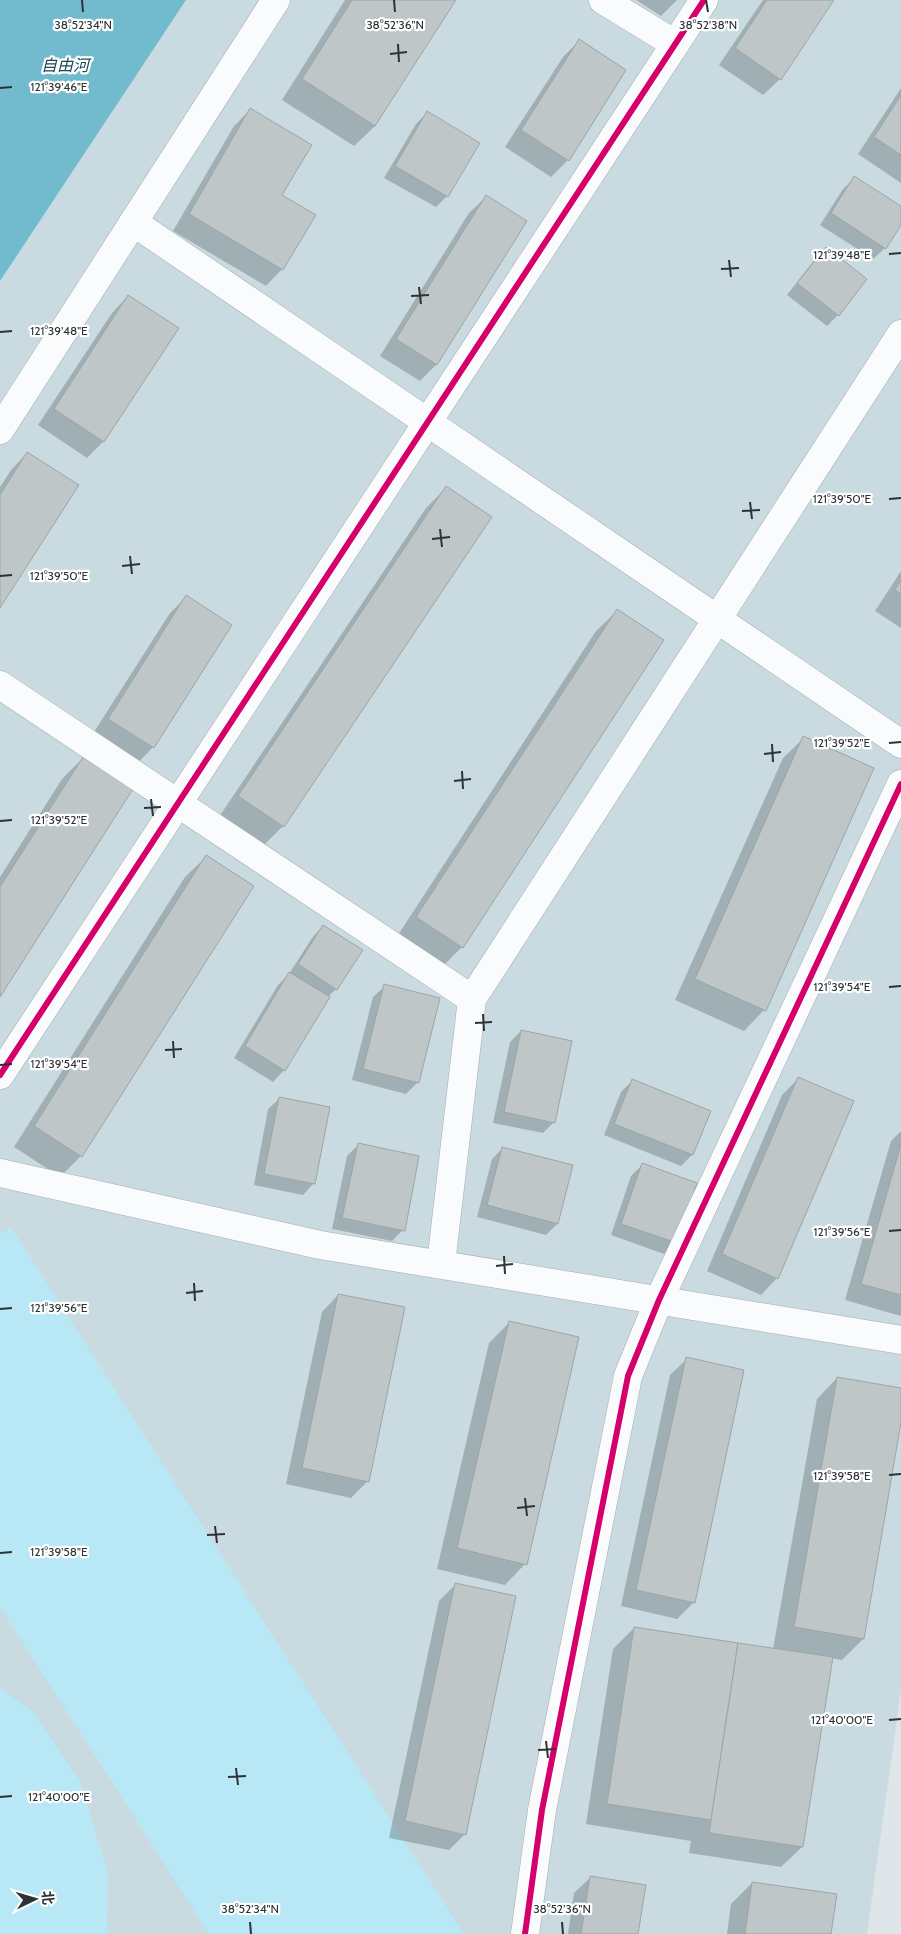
<svg xmlns="http://www.w3.org/2000/svg" width="901" height="1934" viewBox="0 0 901 1934" font-family="Cabin,'Noto Sans SC',sans-serif">
	<rect width="100%" height="100%" fill="#dee6e9"/>
	<polygon fill="#c9dbe0" points="0,0 901,0 901,1690 867,1934 0,1934"/>
	<g fill="#b8e7f5">
		<polygon points="11,1227 464,1934 209,1934 0,1607 0,1234"/>
		<polygon points="0,1688 33,1712 80,1781 108,1873 107,1934 0,1934"/>
	</g>
	<polygon fill="#72bbcf" points="0,0 186,0 0,281"/>
	<g fill="#0003">
		<polygon points="345,0 454,0 375,126 354,146 282,100"/>
		<polygon points="636,0 677,0 661,16"/>
		<polygon points="763,0 833,0 780,79 763,95 719,65"/>
		<polygon points="579,41 625,70 568,160 551,177 505,147 563,57"/>
		<polygon points="901,88 901,183 858,154"/>
		<polygon points="250,110 280,196 282,269 266,286 173,231 234,126"/>
		<polygon points="427,113 447,196 436,207 384,178 416,124"/>
		<polygon points="855,178 901,208 901,222 885,248 873,259 820,225 843,189"/>
		<polygon points="486,197 525,222 436,365 420,381 380,356 469,213"/>
		<polygon points="826,248 838,315 827,326 787,295 815,259"/>
		<polygon points="128,296 104,441 87,458 38,425 112,313"/>
		<polygon points="27,453 0,606 0,487 11,470"/>
		<polygon points="446,488 490,517 283,826 262,847 219,817 426,508"/>
		<polygon points="901,571 901,628 875,611"/>
		<polygon points="186,597 153,747 137,764 92,735 170,613"/>
		<polygon points="617,611 462,947 441,968 396,938 596,631"/>
		<polygon points="804,738 764,1010 744,1031 675,1000 783,758"/>
		<polygon points="83,758 0,995 0,877 62,779"/>
		<polygon points="206,857 81,1156 60,1177 14,1147 185,877"/>
		<polygon points="323,926 336,989 328,997 284,1070 273,1082 234,1058 278,985 289,974 312,938"/>
		<polygon points="385,986 418,1082 406,1094 352,1080 373,997"/>
		<polygon points="521,1031 554,1122 543,1133 493,1123 510,1042"/>
		<polygon points="799,1078 777,1278 761,1295 707,1271 782,1095"/>
		<polygon points="632,1081 692,1155 681,1166 604,1135 621,1092"/>
		<polygon points="280,1098 314,1183 303,1195 254,1185 268,1109"/>
		<polygon points="901,1131 901,1316 845,1300 891,1141"/>
		<polygon points="358,1145 403,1230 392,1241 332,1229 347,1156"/>
		<polygon points="503,1148 557,1224 546,1235 477,1217 492,1159"/>
		<polygon points="642,1165 676,1243 664,1254 611,1235 631,1176"/>
		<polygon points="338,1295 368,1481 351,1498 286,1484 322,1312"/>
		<polygon points="510,1322 525,1564 505,1585 437,1569 489,1343"/>
		<polygon points="687,1359 694,1602 677,1619 621,1606 670,1375"/>
		<polygon points="837,1378 901,1389 901,1414 863,1639 842,1660 831,1658 802,1847 781,1867 689,1853 691,1841 586,1824 613,1649 634,1628 773,1649 817,1399"/>
		<polygon points="455,1585 465,1834 449,1850 389,1838 439,1601"/>
		<polygon points="591,1877 636,1934 568,1934 574,1893"/>
		<polygon points="752,1883 830,1934 727,1934 731,1904"/>
	</g>
	<g fill="#bfc6c7" stroke="#9ea4a6">
		<polygon points="352,0 456,0 375,126 302,79"/>
		<polygon points="767,0 834,0 781,80 735,48"/>
		<polygon points="579,39 626,70 569,161 521,130"/>
		<polygon points="901,95 901,155 874,137"/>
		<polygon points="250,108 312,145 282,195 316,215 283,270 189,214"/>
		<polygon points="427,111 480,143 448,197 395,166"/>
		<polygon points="854,176 901,206 901,225 886,249 831,213"/>
		<polygon points="486,195 527,221 437,365 396,339"/>
		<polygon points="826,247 867,279 839,316 797,283"/>
		<polygon points="128,295 179,328 104,442 54,409"/>
		<polygon points="27,452 79,485 0,608 0,495"/>
		<polygon points="446,486 492,517 284,827 238,796"/>
		<polygon points="901,580 901,594 895,590"/>
		<polygon points="186,595 232,625 154,748 108,719"/>
		<polygon points="617,609 664,640 463,948 416,917"/>
		<polygon points="803,736 874,768 766,1011 695,979"/>
		<polygon points="83,757 133,789 0,997 0,887"/>
		<polygon points="206,855 254,886 82,1157 34,1126"/>
		<polygon points="323,925 363,950 337,990 298,964"/>
		<polygon points="289,972 330,997 285,1071 245,1046"/>
		<polygon points="384,984 440,998 419,1083 363,1069"/>
		<polygon points="521,1030 572,1041 555,1123 504,1112"/>
		<polygon points="798,1077 854,1101 778,1279 722,1254"/>
		<polygon points="632,1079 711,1111 693,1155 614,1124"/>
		<polygon points="279,1097 330,1107 315,1184 264,1174"/>
		<polygon points="358,1143 419,1156 405,1231 342,1218"/>
		<polygon points="901,1144 901,1295 861,1284"/>
		<polygon points="502,1147 573,1165 558,1224 487,1205"/>
		<polygon points="642,1163 697,1183 677,1243 621,1224"/>
		<polygon points="338,1294 405,1307 369,1482 302,1468"/>
		<polygon points="509,1321 579,1337 527,1565 457,1548"/>
		<polygon points="686,1357 744,1370 695,1603 636,1590"/>
		<polygon points="837,1377 901,1388 901,1422 864,1639 794,1627"/>
		<polygon points="455,1583 516,1596 466,1835 405,1821"/>
		<polygon points="634,1627 738,1643 711,1820 607,1804"/>
		<polygon points="738,1643 833,1657 803,1847 709,1833"/>
		<polygon points="590,1876 646,1885 638,1934 581,1934"/>
		<polygon points="752,1882 837,1894 831,1934 745,1934"/>
	</g>
	<g fill="none" stroke-linecap="round" stroke-linejoin="round">
		<defs>
			<g id="minor">
				<polyline points="603,0 675,44"/>
				<polyline points="133,222 901,744"/>
				<polyline points="0,430 276,0"/>
				<polyline points="0,685 472,999"/>
				<polyline points="0,1075 704,0"/>
				<polyline points="0,1173 320,1245 901,1340"/>
				<polyline points="441,1264 472,999 901,334"/>
				<polyline points="525,1934 542,1810 628,1376 659,1300 901,784"/>
			</g>
		</defs>
		<use href="#minor" stroke="#a6acaf" stroke-width="29"/>
		<use href="#minor" stroke="#fafbfc" stroke-width="28"/>
		<defs>
			<g id="cycleway">
				<polyline points="0,1075 704,0"/>
				<polyline points="525,1934 542,1810 628,1376 659,1300 901,784"/>
			</g>
		</defs>
		<use href="#cycleway" stroke="#fff" stroke-width="9"/>
		<use href="#cycleway" stroke="#d6006c" stroke-width="6"/>
	</g>
	<path fill="none" stroke="#2d3335" stroke-width="2" d="M 82,0 L 83,12M 394,0 L 395,12M 706,0 L 708,12M 398,44 L 399,62M 390,54 L 407,52M 0,88 L 12,87M 889,254 L 901,253M 729,260 L 731,277M 721,269 L 739,268M 419,287 L 421,304M 411,296 L 429,295M 0,332 L 12,331M 889,499 L 901,498M 750,502 L 752,519M 742,511 L 760,510M 440,529 L 442,547M 432,539 L 450,537M 130,556 L 132,574M 122,566 L 140,564M 0,576 L 12,575M 889,743 L 901,742M 772,744 L 773,762M 764,754 L 781,752M 462,771 L 463,789M 454,781 L 471,779M 151,799 L 153,816M 144,808 L 161,807M 0,821 L 12,820M 889,987 L 901,986M 483,1014 L 484,1031M 475,1023 L 492,1022M 173,1041 L 174,1058M 165,1050 L 182,1049M 0,1065 L 12,1064M 889,1231 L 901,1230M 504,1256 L 505,1274M 496,1266 L 513,1264M 194,1283 L 195,1301M 186,1293 L 203,1291M 0,1309 L 12,1308M 889,1475 L 901,1474M 525,1498 L 527,1516M 517,1508 L 535,1506M 215,1526 L 217,1543M 207,1535 L 225,1534M 0,1553 L 12,1552M 889,1720 L 901,1719M 546,1741 L 548,1758M 538,1750 L 556,1749M 236,1768 L 238,1785M 228,1777 L 246,1776M 0,1797 L 12,1796M 250,1922 L 251,1934M 562,1922 L 563,1934"/>
	<g text-anchor="middle" stroke-width="4.5" stroke-linejoin="round" paint-order="stroke">
		<g font-size="16" font-style="italic" fill="#1c4854" stroke="#fff">
			<text x="65" y="71">自由河</text>
		</g>
	</g>
	<g font-size="12" text-anchor="middle" fill="#2d3335" stroke="#fff" stroke-width="4.5" stroke-linejoin="round" paint-order="stroke">
		<text x="83" y="29">38°52'34"N</text>
		<text x="395" y="29">38°52'36"N</text>
		<text x="708" y="29">38°52'38"N</text>
		<text x="59" y="91">121°39'46"E</text>
		<text x="842" y="259">121°39'48"E</text>
		<text x="59" y="335">121°39'48"E</text>
		<text x="842" y="503">121°39'50"E</text>
		<text x="59" y="580">121°39'50"E</text>
		<text x="842" y="747">121°39'52"E</text>
		<text x="59" y="824">121°39'52"E</text>
		<text x="842" y="991">121°39'54"E</text>
		<text x="59" y="1068">121°39'54"E</text>
		<text x="842" y="1236">121°39'56"E</text>
		<text x="59" y="1312">121°39'56"E</text>
		<text x="842" y="1480">121°39'58"E</text>
		<text x="59" y="1556">121°39'58"E</text>
		<text x="842" y="1724">121°40'00"E</text>
		<text x="59" y="1801">121°40'00"E</text>
		<text x="250" y="1913">38°52'34"N</text>
		<text x="562" y="1913">38°52'36"N</text>
	</g>
	<g transform="translate(35 1899) rotate(85)" stroke="#ffffff" stroke-width="4" paint-order="stroke">
	<path d="M0-4L9 19L0 12L-9 19Z" fill="#2d3335"/>
	<text y="-8" font-size="14" font-weight="bold" text-anchor="middle" fill="#2d3335">北</text>
	</g>
</svg>
